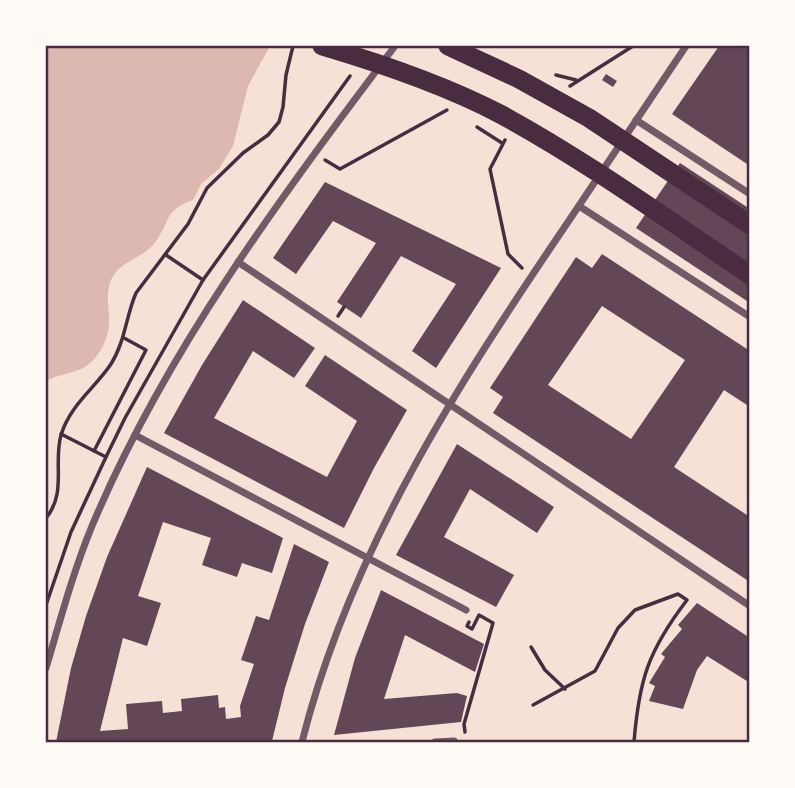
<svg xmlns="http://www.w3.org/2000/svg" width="795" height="788" viewBox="0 0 795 788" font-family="Lora,serif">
	<rect width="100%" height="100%" fill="#f7e1d7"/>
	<path fill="#dcb8b0" d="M 46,46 L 270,46 L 248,86 L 233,146 L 219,169 L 201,184 L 193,200 C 163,211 172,219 156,241 C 145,258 122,259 112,278 C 106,289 108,303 109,315 C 111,335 100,360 81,369 C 69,374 57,375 46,381 Z"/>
	<g fill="#644757" fill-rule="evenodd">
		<polygon points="719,46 750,46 750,166 672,114"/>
		<polygon points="606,74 617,81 613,87 602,80"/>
		<polygon points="680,163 750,209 750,303 636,228"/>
		<polygon points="325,182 501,268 436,368 412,351 456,284 401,256 361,318 337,302 376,243 333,221 296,274 273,258"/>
		<path d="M 602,254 L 750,351 L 750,407 L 724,390 L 674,467 L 750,517 L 750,582 L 493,413 L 503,397 L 490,388 L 576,257 L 592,268 ZM 602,306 L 685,360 L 631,439 L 548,385 Z"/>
		<polygon points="243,300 315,348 294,378 253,351 214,418 327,477 357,421 305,386 325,355 407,410 374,468 344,528 164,433 202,365"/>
		<polygon points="457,444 554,507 537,533 470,489 444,537 514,575 496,607 396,555"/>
		<polygon points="147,467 283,538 272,573 242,563 237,577 202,565 211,538 163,522 138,596 161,603 147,646 123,638 100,731 128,729 126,704 162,701 163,713 182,711 181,699 218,695 219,708 225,707 226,719 241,717 240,706 254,664 241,660 256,616 269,620 294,544 329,562 305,624 285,688 272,741 56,742 71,668 86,616 107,557"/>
		<polygon points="381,590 484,644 475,672 405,635 384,699 457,693 467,696 461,722 334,735 355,658"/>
		<polygon points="697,603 750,638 750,683 707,656 697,670 683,709 649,701 655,686 649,683 665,657 661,654 682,629 678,625"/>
	</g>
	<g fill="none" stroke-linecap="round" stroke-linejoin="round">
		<g stroke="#4a2c40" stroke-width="3.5">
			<polyline points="556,75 576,80"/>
			<polyline points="570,86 633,46"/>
			<polyline points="477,127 502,143"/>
			<polyline points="505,140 490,169 508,254 522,268"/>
			<polyline points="325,160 340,169 447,110"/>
			<polyline points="166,255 203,280"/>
			<polyline points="338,316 344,307"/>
			<polyline points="61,434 106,457"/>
			<polyline points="94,451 146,350 124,338"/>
			<path d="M 46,518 C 67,493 53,463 61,435 C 70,405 95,388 111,364 C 125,342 126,316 136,293 L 188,224 L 207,188 L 243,153 L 268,135 L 279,122 L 283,107 L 286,75 L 293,46"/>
			<polyline points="46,605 71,532 106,457 125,418 203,280 350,76"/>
			<polyline points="531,647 545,670 565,689"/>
			<path d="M 533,705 L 595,671 L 618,628 L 635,610 L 678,594 L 687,600 C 648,651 639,680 634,742"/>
			<polyline points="465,732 464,724 493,623 479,615 472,629 467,626 469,622"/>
		</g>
		<g stroke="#755966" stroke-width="7">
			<polyline points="636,120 750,194"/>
			<polyline points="579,206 750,317"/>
			<polyline points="238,262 750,606"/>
			<polyline points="135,435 466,610"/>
			<path d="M 46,668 C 60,621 73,572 92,526 C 166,350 281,197 395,46"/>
			<path d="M 302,742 C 350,551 458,384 568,222 C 608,163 647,104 686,46"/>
			<polyline points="435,742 454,741"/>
		</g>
		<g stroke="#4a2c40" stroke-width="19">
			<path d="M 322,46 C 383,64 445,85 502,115 C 588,162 668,220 750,275"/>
			<polyline points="448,46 519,79 589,118 750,225"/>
		</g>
	</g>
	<rect width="795" height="788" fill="none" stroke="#fffaf5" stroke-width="94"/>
	<rect x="47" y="47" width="701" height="694" fill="none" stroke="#4a2c40" stroke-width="2.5"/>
</svg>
